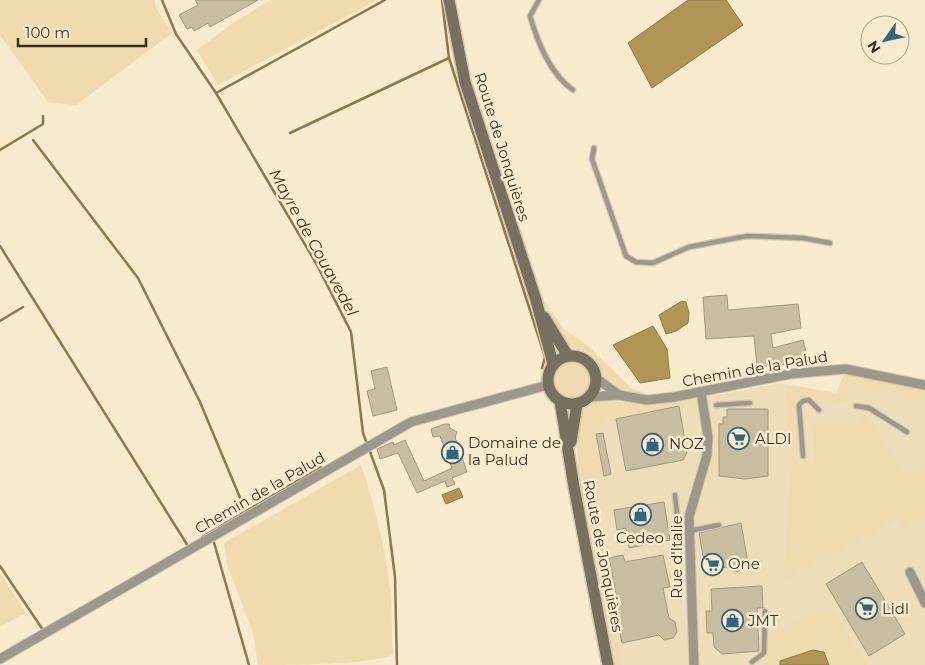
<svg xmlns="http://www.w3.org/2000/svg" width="925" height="665" viewBox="0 0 925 665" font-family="Montserrat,sans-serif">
	<rect width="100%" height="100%" fill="#f8ebcd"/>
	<polygon fill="#edddb9" points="846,370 925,389 925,665 614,665 600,593 577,424 647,404 690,400 781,383 836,393"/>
	<g fill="#efdbae">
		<polygon points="0,0 155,0 156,8 172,33 76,105 48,102 0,35"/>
		<polygon points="271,0 377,0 218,85 197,50 233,23"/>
		<path d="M 539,293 L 563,328 L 587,345 L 631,388 L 648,394 C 634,393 610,391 603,376 C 599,368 598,361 592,355 C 583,348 572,350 564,343 Z"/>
		<circle cx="573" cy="380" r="18"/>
		<polygon points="847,373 925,391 925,399 846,379"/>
		<polygon points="786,386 836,395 842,391 849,396 849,402 808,399 800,396 794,402 797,464 815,464 813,425 842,424 860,420 864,413 907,477 925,466 925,513 904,528 897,519 784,579 792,457"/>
		<polygon points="691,399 696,402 697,409 688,404 617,418 615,415 608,416 595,436 603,474 594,476 599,498 594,500 621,665 615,665 578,480 577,447 580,413 582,409 599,400 658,404"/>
		<polygon points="711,427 713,427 713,438 719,439 719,468 717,468 717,474 711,472 697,504 703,507 698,511 696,510 709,462"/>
		<path d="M 361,465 C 375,506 385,546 390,589 C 393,610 391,632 393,654 C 376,665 286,665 258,665 L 253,633 L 227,565 L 224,543 Z"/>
		<polygon points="0,573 26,613 0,627"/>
		<polygon points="825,610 836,614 867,665 764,665 767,636"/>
	</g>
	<g fill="#b09555" stroke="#8c7848">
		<polygon points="688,0 726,0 743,25 652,88 628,43"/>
		<polygon points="682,301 686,302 689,313 688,323 676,331 666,334 659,315"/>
		<polygon points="653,326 667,349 670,378 640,383 613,345"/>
		<polygon points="459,488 463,497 446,504 442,495"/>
		<polygon points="813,650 824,652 829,665 780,665 780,661"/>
	</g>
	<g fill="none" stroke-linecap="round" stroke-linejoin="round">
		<g stroke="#8c7848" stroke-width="2.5">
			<polyline points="162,0 176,34 216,93 317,265 351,332 363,433 367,444"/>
			<polyline points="442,0 449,58 545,357 542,368"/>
			<polyline points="216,93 385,0"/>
			<polyline points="290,133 449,58"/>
			<polyline points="33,140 138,278 200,402 246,512"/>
			<polyline points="0,150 43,124 43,116"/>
			<polyline points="0,246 188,546"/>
			<polyline points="0,321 23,307"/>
			<polyline points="369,449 384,490 395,577 397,665"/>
			<polyline points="202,537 321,467"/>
			<polyline points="213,539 249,665"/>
			<polyline points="0,566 43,630"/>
		</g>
	</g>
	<g fill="#c9bda0" stroke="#a3987c">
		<polygon points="195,0 258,0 210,27 208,23 194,31 192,27 187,29 179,15 198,5"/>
		<polygon points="727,295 728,310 798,304 801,328 771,334 773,348 803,340 806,352 802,354 804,360 775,366 757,366 754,336 706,339 703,297"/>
		<polygon points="387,367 397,410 373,416 367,391 375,389 371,371"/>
		<polygon points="679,406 687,453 683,460 626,471 616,419"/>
		<polygon points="727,409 768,409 768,476 745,479 719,476 719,424 723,424 723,417 727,417"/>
		<polygon points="445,424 449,424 450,428 457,432 455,437 467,472 452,478 455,484 447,487 445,481 417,493 398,453 380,459 377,449 393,442 394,445 405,440 424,481 452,468 440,436 433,437 431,429"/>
		<polygon points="603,433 611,474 604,476 596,434"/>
		<polygon points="664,502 670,540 629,548 626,528 617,530 614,510"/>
		<polygon points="741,523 749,569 734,572 726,567 709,571 705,568 699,533"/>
		<polygon points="623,555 625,562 663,555 670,587 663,588 669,618 675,622 677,632 673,638 664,640 659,635 622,643 614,605 618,605 609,558"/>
		<polygon points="862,562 905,634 869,656 826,584"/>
		<polygon points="762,586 763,608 757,608 759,651 722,654 714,647 713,633 707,633 706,611 712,611 711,589"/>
	</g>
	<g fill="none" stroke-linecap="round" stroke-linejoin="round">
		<defs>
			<g id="service">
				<path d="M 539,0 L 530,16 C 538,43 550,74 573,90"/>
				<polyline points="594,148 592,159 626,256 636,262 653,263 689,247 747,236 803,238 830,243"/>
				<polyline points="716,405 750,403"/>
				<polyline points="856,406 869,408 907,432"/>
				<polyline points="803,456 799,405 803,401 809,400 819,410"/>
				<polyline points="675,495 679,533 719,525"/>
				<polyline points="752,662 764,653 765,611"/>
			</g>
			<g id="minor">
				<polyline points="596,378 619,395"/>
				<polyline points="589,397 619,395 647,400 674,397 790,374 845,369 925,385"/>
				<polyline points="910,572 925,603"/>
				<polyline points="0,659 411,422 548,385"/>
				<polyline points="694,665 689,517 707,455 708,437 701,392"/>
			</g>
			<g id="secondary">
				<polyline points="449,0 465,82 536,300 553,364"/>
				<polyline points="544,317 568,356"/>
				<circle cx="572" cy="380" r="24"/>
				<polyline points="560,401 574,487 608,665"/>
				<polyline points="571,442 577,404"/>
			</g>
		</defs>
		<use href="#service" stroke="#d2c6ac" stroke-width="7"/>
		<use href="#minor" stroke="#d2c6ac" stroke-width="11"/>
		<use href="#secondary" stroke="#d2c6ac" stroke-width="14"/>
		<use href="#service" stroke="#9d988c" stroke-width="4.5"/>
		<use href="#minor" stroke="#9d988c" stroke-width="9"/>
		<use href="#secondary" stroke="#78705e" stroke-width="11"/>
	</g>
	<defs>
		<symbol id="supermarket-ring" viewBox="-11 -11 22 22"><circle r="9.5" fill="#f8ebcd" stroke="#336482" stroke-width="1.5"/><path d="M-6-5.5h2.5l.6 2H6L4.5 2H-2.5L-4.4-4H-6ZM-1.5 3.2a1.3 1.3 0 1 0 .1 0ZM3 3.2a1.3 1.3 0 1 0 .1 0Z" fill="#336482"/></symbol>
		<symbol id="shop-ring" viewBox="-11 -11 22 22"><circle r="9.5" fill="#f8ebcd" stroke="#336482" stroke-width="1.5"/><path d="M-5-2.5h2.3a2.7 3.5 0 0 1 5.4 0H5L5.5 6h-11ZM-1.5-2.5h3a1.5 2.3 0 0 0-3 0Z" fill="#336482"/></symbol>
	</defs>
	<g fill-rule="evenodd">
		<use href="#supermarket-ring" x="726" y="426" width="25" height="25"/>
		<use href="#shop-ring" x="640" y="432" width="25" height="25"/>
		<use href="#shop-ring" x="440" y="440" width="25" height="25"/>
		<use href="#shop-ring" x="628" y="502" width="25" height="25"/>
		<use href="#supermarket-ring" x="700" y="552" width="25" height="25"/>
		<use href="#supermarket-ring" x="854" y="596" width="25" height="25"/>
		<use href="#shop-ring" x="720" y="608" width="25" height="25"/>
	</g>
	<g text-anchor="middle" stroke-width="5" stroke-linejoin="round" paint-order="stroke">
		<g font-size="15" fill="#383328" stroke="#f8ebcd">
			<text transform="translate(502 147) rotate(73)" y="5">Route de Jonquières</text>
			<text transform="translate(755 369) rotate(-10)" y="5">Chemin de la Palud</text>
			<text transform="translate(260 493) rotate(-30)" y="5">Chemin de la Palud</text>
			<text transform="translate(603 556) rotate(79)" y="5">Route de Jonquières</text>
			<text transform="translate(677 557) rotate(-90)" y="5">Rue d'Italie</text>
		</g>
		<g font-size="15" fill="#383328" stroke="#f8ebcd" text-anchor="start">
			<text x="755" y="444">ALDI</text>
			<text x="468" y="448">Domaine de<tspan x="468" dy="17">la Palud</tspan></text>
			<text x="669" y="449">NOZ</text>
			<text x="640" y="543" text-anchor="middle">Cedeo</text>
			<text x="728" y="569">One</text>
			<text x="882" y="614">Lidl</text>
			<text x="748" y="626">JMT</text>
		</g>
		<g font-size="16" font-style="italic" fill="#3b2f12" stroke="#f8ebcd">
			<text transform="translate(314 242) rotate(61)" y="6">Mayre de Couavedel</text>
		</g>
	</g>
	<g transform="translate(885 40) rotate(237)"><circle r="24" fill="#f8ebcd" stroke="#aba18b"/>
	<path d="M0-4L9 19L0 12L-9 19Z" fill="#336482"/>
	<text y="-8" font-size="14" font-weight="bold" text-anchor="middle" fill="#383328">N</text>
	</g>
	<path d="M18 38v8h128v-8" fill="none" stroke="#383328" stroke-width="2.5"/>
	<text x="25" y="38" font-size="15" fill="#383328" stroke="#f8ebcd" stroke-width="4" paint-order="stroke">100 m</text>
</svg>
